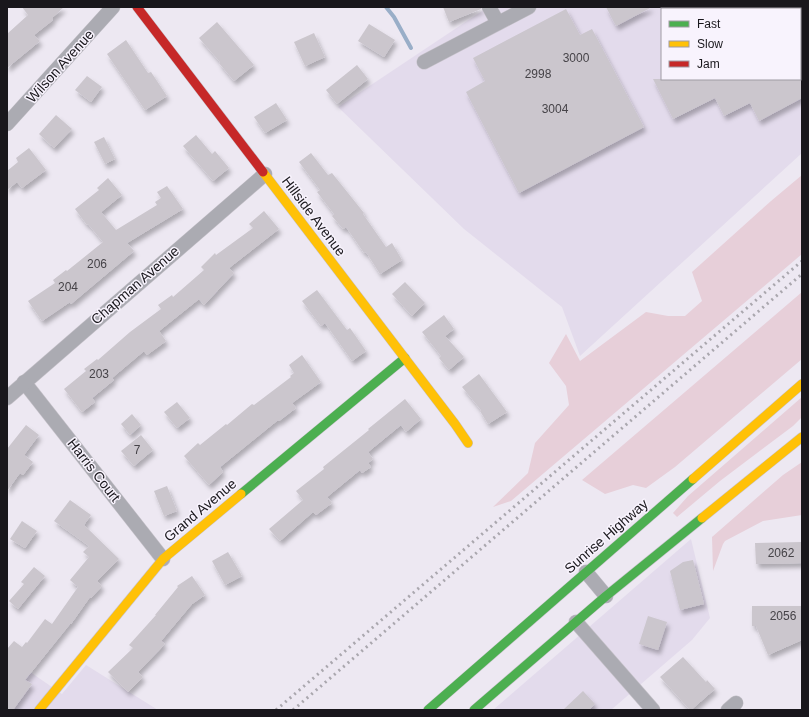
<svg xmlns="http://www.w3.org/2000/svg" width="809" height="717" viewBox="0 0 809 717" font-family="Helvetica,sans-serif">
	<defs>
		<filter id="shadow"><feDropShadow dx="2.5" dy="4.5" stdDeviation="2" flood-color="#0004"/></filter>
	</defs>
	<rect width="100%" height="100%" fill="#ede8f2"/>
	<g fill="#e3dbec" fill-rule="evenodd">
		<path d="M 488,7 L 802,7 L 802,153 L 580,356 L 562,307 L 464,229 L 338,107 ZM 662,9 L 800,9 L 800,79 L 662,79 Z"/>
		<polygon points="691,539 710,618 692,640 611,710 493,710"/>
		<polygon points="7,656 62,694 86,665 158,710 7,710"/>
	</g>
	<g fill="#e7cfd9">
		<polygon points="802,175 802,254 511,501 493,507 528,473 535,443 569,405 566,386 549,363 566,334 580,361 646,312 668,316 685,316 702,301 692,272 771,201"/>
		<polygon points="802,292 802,359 675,467 646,488 633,485 605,494 582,480"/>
		<polygon points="802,397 802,417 793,426 720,481 677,517 673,513 688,496"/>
		<polygon points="802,462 802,515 763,521 725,541 723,544 713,571 712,537 783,475"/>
	</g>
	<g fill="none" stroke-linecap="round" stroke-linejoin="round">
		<polyline stroke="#99aec8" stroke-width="4" points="386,7 394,17 411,48"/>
	</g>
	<g fill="#cbc6cd" filter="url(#shadow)">
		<polygon points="22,7 64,7 52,18 53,20 34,35 40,41 7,68 7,34 28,15"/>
		<polygon points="443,7 481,7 481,9 449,22"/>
		<polygon points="606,7 652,7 616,26"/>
		<polygon points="566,9 580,35 592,29 644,127 519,193 466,92 485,81 473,58"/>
		<polygon points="217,22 254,65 234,81 219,63 220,62 199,38"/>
		<polygon points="369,24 395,40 384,57 358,41"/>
		<polygon points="314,33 325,57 305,66 294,42"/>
		<polygon points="126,40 148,73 151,72 167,96 145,110 107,54"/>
		<polygon points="357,65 368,79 337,104 326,90"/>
		<polygon points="87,76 102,87 91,102 75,90"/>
		<polygon points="653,79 802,79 802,98 759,121 750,103 724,116 715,98 673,119"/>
		<polygon points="276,103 287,120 265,133 254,117"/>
		<polygon points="56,115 72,129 54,148 39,134"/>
		<polygon points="196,135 212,154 215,151 229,168 213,181 183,146"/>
		<polygon points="104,137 115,159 105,164 94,142"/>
		<polygon points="29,148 46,170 22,188 17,182 7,190 7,171 18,162 16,158"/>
		<polygon points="311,153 328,175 332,173 364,213 363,214 386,247 392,243 402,260 380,274 366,252 364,253 346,227 343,229 332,216 334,214 317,192 320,190 299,162"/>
		<polygon points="108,178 122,195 101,212 116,230 157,205 155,202 161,198 157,192 167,186 183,209 127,243 134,251 71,304 70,302 42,321 28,301 55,283 53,280 66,270 67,271 103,242 88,224 87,225 75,209 99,190 97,188"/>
		<polygon points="264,211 279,229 229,268 234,273 204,305 199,299 159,331 166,341 147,355 144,351 112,378 114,380 92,398 95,402 82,412 64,389 86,371 84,369 97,359 98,360 130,332 161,309 158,305 172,295 173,297 204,270 201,267 215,253 216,255 253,228 249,224"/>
		<polygon points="405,282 425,303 412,316 392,294"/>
		<polygon points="317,290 347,330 350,328 366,351 352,361 325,323 321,326 302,301"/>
		<polygon points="444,315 454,329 445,336 464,357 449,370 439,358 441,356 422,332"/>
		<polygon points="302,355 321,382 292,403 296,408 279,421 278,420 220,467 223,472 209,485 184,456 198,443 200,445 226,424 227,425 252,404 254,405 291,377 290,376 294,373 289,365"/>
		<polygon points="479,374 507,412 488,424 480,411 481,410 462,387"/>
		<polygon points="405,399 421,419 406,432 401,425 368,452 373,459 368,463 371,467 362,473 360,470 327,497 332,503 316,515 313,512 280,541 269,529 303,500 296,491 324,469 323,467 369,430 368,429"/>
		<polygon points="177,402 190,418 177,428 164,412"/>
		<polygon points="132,414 141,425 130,435 121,424"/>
		<polygon points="26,425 39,435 24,455 33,462 23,475 20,473 7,491 7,449"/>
		<polygon points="141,435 153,450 134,466 121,451"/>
		<polygon points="167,486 177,511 164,516 154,491"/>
		<polygon points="70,500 91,515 84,525 119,559 97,581 102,586 91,598 90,597 71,624 70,624 25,680 32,684 13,710 7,710 7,649 14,641 22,647 26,642 27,643 45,619 52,624 78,587 70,580 89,557 83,552 89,546 54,521"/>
		<polygon points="22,521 37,531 25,548 10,539"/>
		<polygon points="802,542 802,563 756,564 755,543"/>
		<polygon points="228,552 242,576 225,585 212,561"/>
		<polygon points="693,560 704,604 680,610 670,571 683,562"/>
		<polygon points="34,567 45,576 18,609 9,601 24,584 21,582"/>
		<polygon points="192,576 205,595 192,604 161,641 165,644 138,672 143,677 128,692 108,672 133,648 129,645 156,615 155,615 178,587 177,586"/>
		<polygon points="752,606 802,606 802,640 768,655 756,626 752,626"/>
		<polygon points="648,616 667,622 658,650 639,644"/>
		<polygon points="683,657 706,682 707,680 715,689 691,710 690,710 660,677"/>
		<polygon points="583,691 595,704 589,710 563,710"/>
	</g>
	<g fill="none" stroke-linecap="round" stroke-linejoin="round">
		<defs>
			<g id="street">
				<polyline points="489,7 498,23"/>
				<polyline points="424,62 529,7"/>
				<polyline points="7,124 113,7"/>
				<polyline points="24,382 163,559"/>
				<polyline points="7,398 265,174"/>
				<polyline points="586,572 606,596"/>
				<polyline points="576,622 653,710"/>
				<polyline points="728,710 736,703"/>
			</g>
			<g id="fast">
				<polyline points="241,494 405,358"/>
				<polyline points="428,710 693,479"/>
				<polyline points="474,710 606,596 702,518"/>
			</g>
			<g id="slow">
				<polyline points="263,172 455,424 468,443"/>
				<polyline points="693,479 802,384"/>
				<polyline points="702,518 802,437"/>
				<polyline points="39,710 163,559 241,494"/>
			</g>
			<polyline id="jam" points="137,7 263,172"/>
		</defs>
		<use href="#street" stroke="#c7c3cb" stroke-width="15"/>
		<use href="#fast" stroke="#c7c3cb" stroke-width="10"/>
		<use href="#slow" stroke="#c7c3cb" stroke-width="10"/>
		<use href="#jam" stroke="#c7c3cb" stroke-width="10"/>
		<use href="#street" stroke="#ababb2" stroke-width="14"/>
		<use href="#fast" stroke="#4caf50" stroke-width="9"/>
		<use href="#slow" stroke="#ffc107" stroke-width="9"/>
		<use href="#jam" stroke="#c62828" stroke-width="9"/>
		<g stroke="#aaa7ae" stroke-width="3" stroke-dasharray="2 4" stroke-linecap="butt">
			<polyline points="276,710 802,261"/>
			<polyline points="293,710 802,274"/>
		</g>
	</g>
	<g text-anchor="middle" stroke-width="3" stroke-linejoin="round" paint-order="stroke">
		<g font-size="12" fill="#464348">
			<text x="576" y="62">3000</text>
			<text x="538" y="78">2998</text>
			<text x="555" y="113">3004</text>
			<text x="97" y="268">206</text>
			<text x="68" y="291">204</text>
			<text x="99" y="378">203</text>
			<text x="137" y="454">7</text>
			<text x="781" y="557">2062</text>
			<text x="783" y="620">2056</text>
		</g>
		<g font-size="14" fill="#19171c" stroke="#f8f3fd">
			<text transform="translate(60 66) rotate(-48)" y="5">Wilson Avenue</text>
			<text transform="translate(314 216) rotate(53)" y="5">Hillside Avenue</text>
			<text transform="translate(135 285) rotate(-41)" y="5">Chapman Avenue</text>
			<text transform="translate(94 470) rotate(52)" y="5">Harris Court</text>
			<text transform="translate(200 510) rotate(-40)" y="5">Grand Avenue</text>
			<text transform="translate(606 536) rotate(-41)" y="5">Sunrise Highway</text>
		</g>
	</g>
	<rect width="809" height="717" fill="none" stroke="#19171c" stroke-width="16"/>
	<rect x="661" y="8" width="140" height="72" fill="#f8f3fd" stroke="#9f9ba3"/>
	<rect x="669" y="21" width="20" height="6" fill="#4caf50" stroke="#9f9ba3"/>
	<text x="697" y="28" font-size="12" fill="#19171c">Fast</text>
	<rect x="669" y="41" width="20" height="6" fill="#ffc107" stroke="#9f9ba3"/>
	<text x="697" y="48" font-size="12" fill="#19171c">Slow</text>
	<rect x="669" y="61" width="20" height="6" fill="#c62828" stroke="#9f9ba3"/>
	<text x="697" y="68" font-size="12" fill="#19171c">Jam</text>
</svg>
